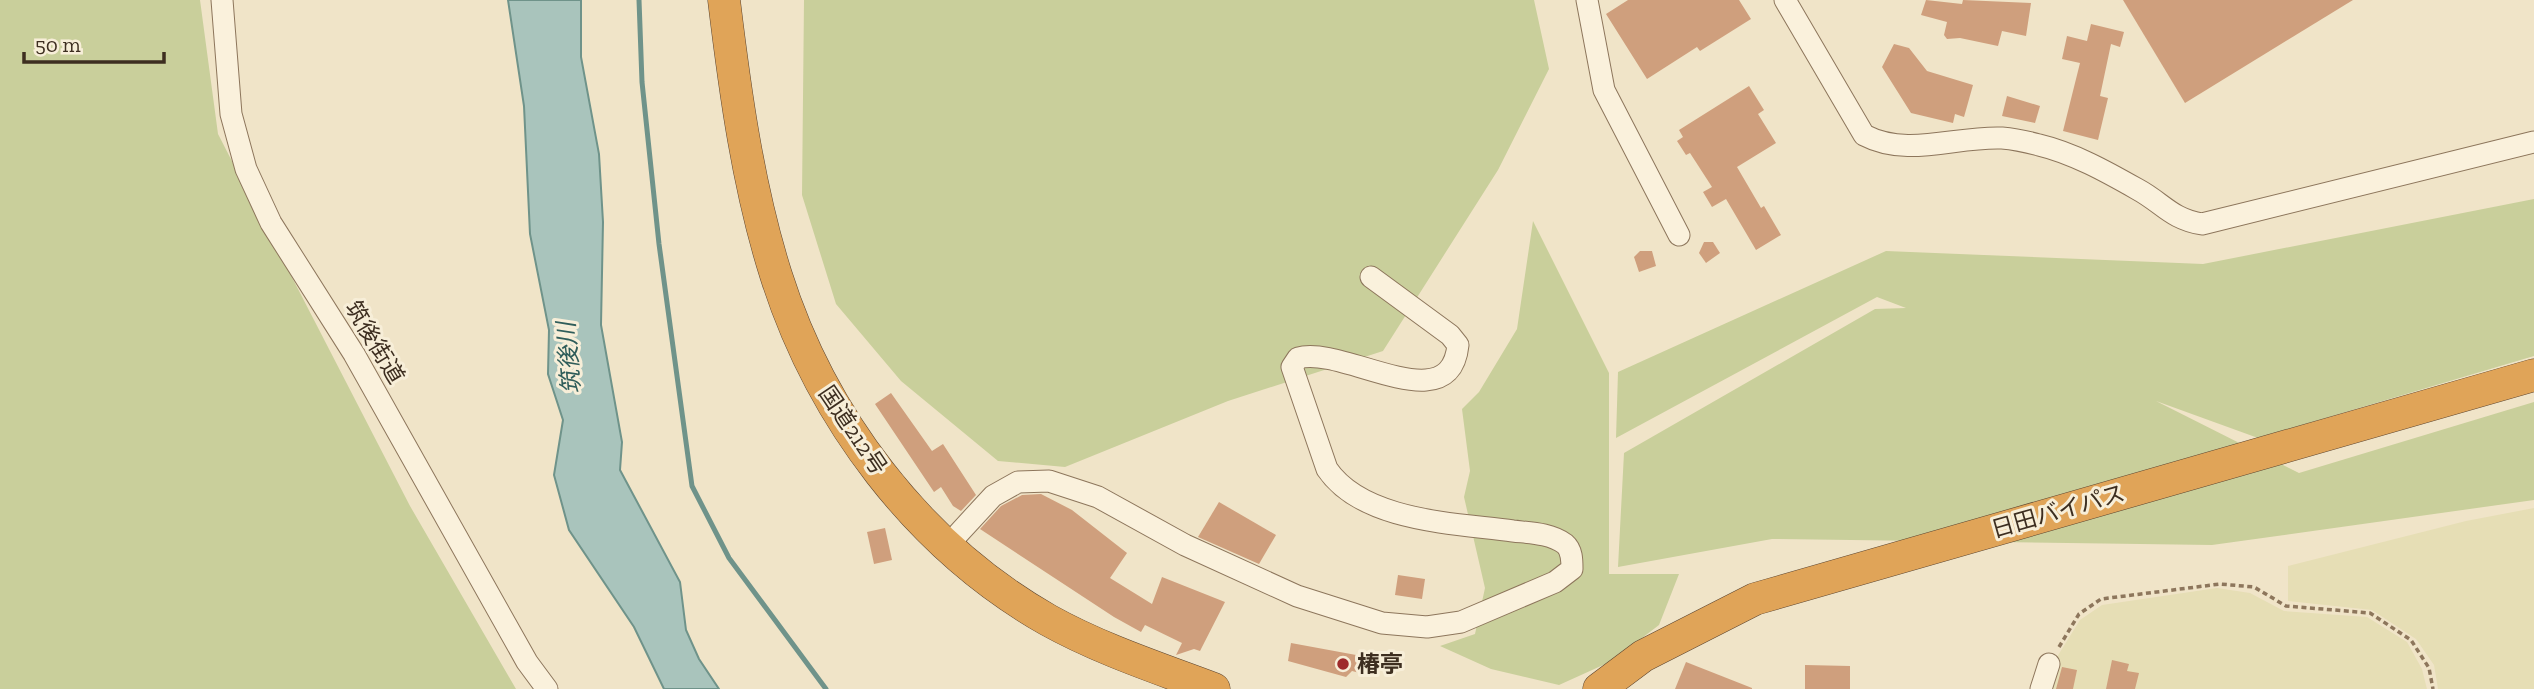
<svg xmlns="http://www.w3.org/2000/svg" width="2534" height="689" viewBox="0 0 2534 689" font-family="'Zilla Slab','Noto Sans JP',serif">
	<rect width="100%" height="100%" fill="#f0e4c8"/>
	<g fill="#e6deb5">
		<polygon points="2534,508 2534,689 2438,689 2434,665 2416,639 2372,610 2288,601 2288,566 2466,521"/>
		<polygon points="2217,588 2250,593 2284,611 2367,617 2407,642 2422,669 2427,689 2045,689 2052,665 2080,620 2102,605"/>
	</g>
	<g fill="#c9cf9b">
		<polygon points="0,0 200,0 218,134 410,506 516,689 0,689"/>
		<polygon points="804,0 1534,0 1549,69 1498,170 1383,351 1228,401 1065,467 998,461 901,381 836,304 802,195"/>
		<polygon points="2534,199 2534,356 2258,438 2156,401 2299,473 2534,402 2534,500 2212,545 1772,539 1618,567 1624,453 1875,309 1906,308 1877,297 1616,438 1618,372 1886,251 2203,264"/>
		<polygon points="1533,221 1609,373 1609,574 1679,574 1659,625 1612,661 1559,685 1491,669 1440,646 1475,634 1485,588 1464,497 1470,471 1462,409 1479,392 1517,329"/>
	</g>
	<polygon fill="#a9c4bc" stroke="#6f938a" stroke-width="2" points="508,0 581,0 581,57 599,154 603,222 601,325 622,442 620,470 680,582 686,630 699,659 719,689 664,689 634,627 569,530 554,475 563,420 548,374 549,330 530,234 524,106"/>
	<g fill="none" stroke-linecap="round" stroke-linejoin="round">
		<polyline stroke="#6f938a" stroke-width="5" points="639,0 642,82 659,244 692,486 729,558 826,689"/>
	</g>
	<g fill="#cf9f7d">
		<polygon points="1628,0 1739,0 1751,19 1700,51 1697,47 1647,79 1606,14"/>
		<polygon points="1926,0 1962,4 1963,0 2031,3 2026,36 2002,31 1998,46 1960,38 1947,39 1944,35 1947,22 1921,15"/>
		<polygon points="2123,0 2353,0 2185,103"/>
		<polygon points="2091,24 2124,32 2120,47 2111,44 2100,96 2108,98 2098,140 2063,131 2080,63 2062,59 2067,36 2087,41"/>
		<polygon points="1894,44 1909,48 1927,71 1973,85 1964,117 1955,114 1953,123 1911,113 1882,67"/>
		<polygon points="1749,86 1764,110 1758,114 1776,143 1737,167 1761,208 1764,206 1781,235 1756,250 1726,199 1712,207 1703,192 1712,187 1690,153 1686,155 1677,141 1683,137 1679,130"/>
		<polygon points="2007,96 2040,106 2035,123 2002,116"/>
		<polygon points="1704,242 1713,242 1720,253 1706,263 1699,253"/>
		<polygon points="1640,251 1652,251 1656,266 1639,272 1634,257"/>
		<polygon points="891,393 932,451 943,444 976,495 961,511 953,506 941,487 934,492 875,404"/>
		<polygon points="1041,494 1072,510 1127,553 1110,578 1152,604 1162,577 1225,602 1200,651 1194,649 1176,655 1182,643 1145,625 1141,632 1114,617 980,529 1001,506 1022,495"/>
		<polygon points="1219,502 1276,535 1259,564 1198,537"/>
		<polygon points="885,528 892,560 874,564 867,532"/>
		<polygon points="1398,575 1425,579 1422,599 1395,595"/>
		<polygon points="1291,643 1367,657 1364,674 1352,671 1346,677 1288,661"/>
		<polygon points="2112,660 2129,664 2127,671 2139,673 2135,689 2106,689"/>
		<polygon points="1686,662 1752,688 1752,689 1675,689"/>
		<polygon points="1805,665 1850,666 1850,689 1805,689"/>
		<polygon points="2062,667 2077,670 2073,689 2056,689"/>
	</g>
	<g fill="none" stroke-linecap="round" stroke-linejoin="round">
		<defs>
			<g id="minor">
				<polyline points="222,0 231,114 246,169 271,223 354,354 527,662 547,689"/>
				<polyline points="1587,0 1604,90 1679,235"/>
				<path d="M 1785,0 L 1864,135 C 1908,158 1955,136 2002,138 C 2014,139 2028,142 2039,145 C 2073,153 2107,172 2137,189 C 2163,203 2171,219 2202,224 L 2534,142"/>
				<path d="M 947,546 L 993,496 L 1018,482 L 1049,481 L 1098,497 L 1185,545 L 1297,596 L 1382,623 L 1427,627 L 1461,622 L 1555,582 L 1572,569 C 1572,560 1572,550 1565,544 C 1550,533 1530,533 1513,531 C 1456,523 1363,522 1327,469 L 1292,367 L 1298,358 C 1344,345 1450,423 1458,345 L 1450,335 L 1371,277"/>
				<polyline points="2041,689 2049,664"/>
			</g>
			<g id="highway">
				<path d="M 724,0 C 735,91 748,187 776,275 C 821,417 918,546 1048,620 C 1100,649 1158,668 1214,689"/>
				<polyline points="1599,689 1643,656 1755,599 2534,375"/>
			</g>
		</defs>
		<use href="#minor" stroke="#8d765c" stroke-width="23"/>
		<use href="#highway" stroke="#5b4430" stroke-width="33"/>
		<polyline stroke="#8d765c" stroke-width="3.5" stroke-dasharray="5 3.5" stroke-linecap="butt" points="2059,647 2079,614 2101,599 2220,584 2254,587 2286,606 2370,613 2411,640 2429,668 2433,689"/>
		<use href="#minor" stroke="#faf1dc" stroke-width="21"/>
		<use href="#highway" stroke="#e0a458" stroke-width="32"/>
	</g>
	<circle fill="#9e2a2b" stroke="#f7eed8" stroke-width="2.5" cx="1343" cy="664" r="7"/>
	<g text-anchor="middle" stroke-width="6" stroke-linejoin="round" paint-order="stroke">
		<g font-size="23" fill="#3d2e20" stroke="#f7eed8">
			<text transform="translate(375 342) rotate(59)" y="8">筑後街道</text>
			<text transform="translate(853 430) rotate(56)" y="8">国道212号</text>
			<text transform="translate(2058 511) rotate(-16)" y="8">日田バイパス</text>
		</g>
		<g font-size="23" font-weight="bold" fill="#3d2e20" stroke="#f7eed8" text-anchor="start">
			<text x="1357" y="672">椿亭</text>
		</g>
		<g font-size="24" font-style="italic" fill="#2f5d5a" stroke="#f7eed8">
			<text transform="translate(569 358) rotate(-95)" y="8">筑後川</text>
		</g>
	</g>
	<path d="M24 52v10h140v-10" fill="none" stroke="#3d2e20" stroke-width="3.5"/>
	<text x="35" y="52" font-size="21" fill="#3d2e20" stroke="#f7eed8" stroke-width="5" paint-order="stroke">50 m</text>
</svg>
